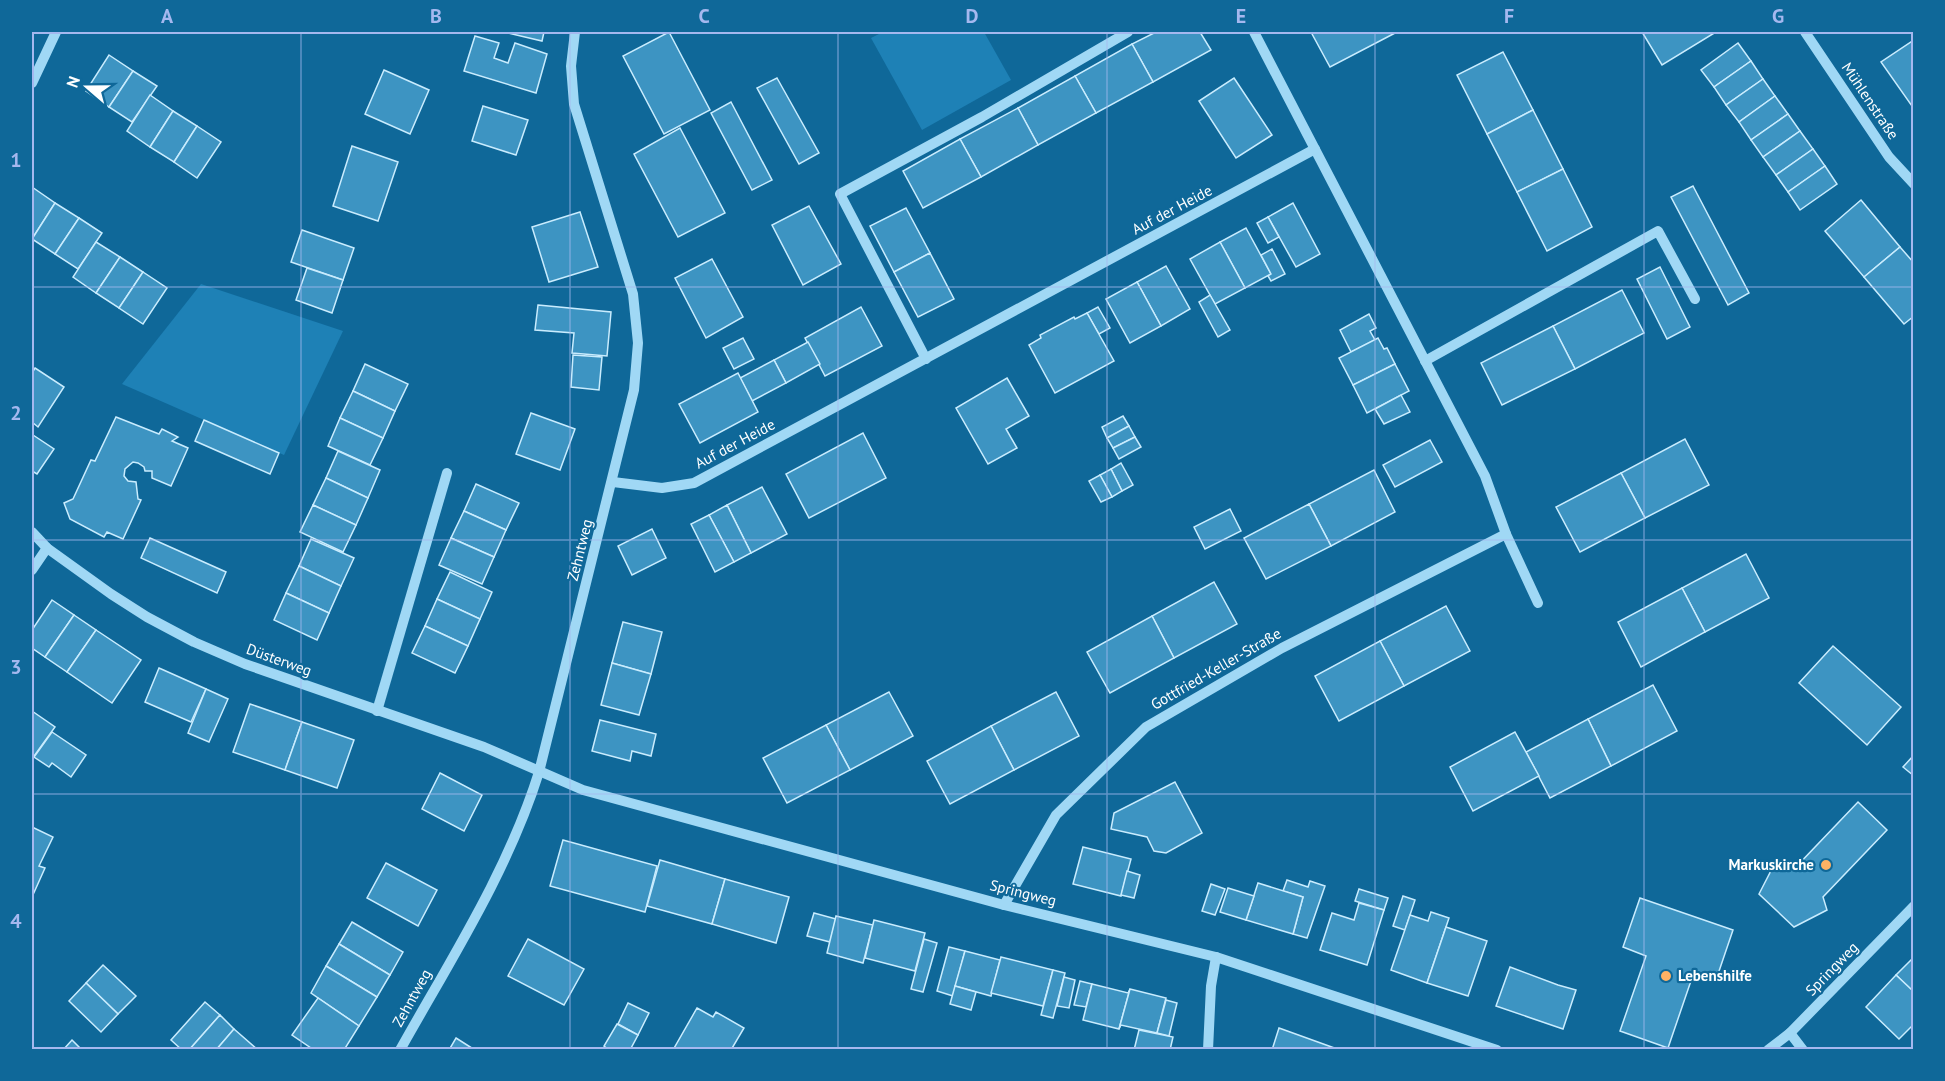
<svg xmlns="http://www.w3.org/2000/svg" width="1945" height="1081" viewBox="0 0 1945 1081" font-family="'PT Sans',sans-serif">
	<rect width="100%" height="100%" fill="#0f6899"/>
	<g fill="#1e81b6">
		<polygon points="883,32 984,32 1011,80 922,130 871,38"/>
		<polygon points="201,284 343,331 284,455 122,384"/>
	</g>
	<g fill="#3d94c2" stroke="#c9ecfe" stroke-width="1.5">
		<polygon points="504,32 544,32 542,41"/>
		<polygon points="669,32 710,110 664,134 623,56"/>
		<polygon points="1156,32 1200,32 1211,50 1153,82 1132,44"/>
		<polygon points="1311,32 1397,32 1330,67"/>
		<polygon points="1642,32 1716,32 1662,65"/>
		<polygon points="475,36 499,43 494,58 508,63 515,43 547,54 536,93 464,71"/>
		<polygon points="1914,40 1914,109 1881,62"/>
		<polygon points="1738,43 1751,61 1714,87 1701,70"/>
		<polygon points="1132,44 1153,82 1096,113 1075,76"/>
		<polygon points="1503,52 1533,110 1487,134 1457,75"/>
		<polygon points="109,55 133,71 109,107 86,91"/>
		<polygon points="1751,61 1763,79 1726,105 1714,87"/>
		<polygon points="384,70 429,90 410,134 365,114"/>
		<polygon points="133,71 157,86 132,122 109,107"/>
		<polygon points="1075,76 1096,113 1038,145 1018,108"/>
		<polygon points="777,78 819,153 799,164 757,88"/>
		<polygon points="1234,78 1272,135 1236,158 1199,101"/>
		<polygon points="1763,79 1775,96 1739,122 1726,105"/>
		<polygon points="150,95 173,111 150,147 127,131"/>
		<polygon points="1775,96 1788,114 1751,140 1739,122"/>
		<polygon points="731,102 772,180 752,190 711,113"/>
		<polygon points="483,106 528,120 516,155 472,141"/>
		<polygon points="1018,108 1038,145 981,177 960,139"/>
		<polygon points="1533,110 1563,169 1517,192 1487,134"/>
		<polygon points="173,111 197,126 174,162 150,147"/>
		<polygon points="1788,114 1800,131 1763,157 1751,140"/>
		<polygon points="197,126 221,142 197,178 174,162"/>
		<polygon points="680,128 725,213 678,237 634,154"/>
		<polygon points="1800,131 1813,149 1776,175 1763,157"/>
		<polygon points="960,139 981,177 923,208 903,171"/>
		<polygon points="352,146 398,162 378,221 333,206"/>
		<polygon points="1813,149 1825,166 1788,192 1776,175"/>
		<polygon points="1825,166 1837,184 1800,210 1788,192"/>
		<polygon points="1563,169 1592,227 1547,251 1517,192"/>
		<polygon points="1693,186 1749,293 1728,305 1671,197"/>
		<polygon points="32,187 55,203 32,239"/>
		<polygon points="1861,200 1900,247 1864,277 1825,231"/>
		<polygon points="55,203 79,218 55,254 32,239"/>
		<polygon points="1293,203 1320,254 1296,267 1268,217"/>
		<polygon points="809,206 841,264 803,285 772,225"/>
		<polygon points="906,208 930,253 894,272 870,226"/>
		<polygon points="580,212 598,267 549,282 532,227"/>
		<polygon points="1268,217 1279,237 1268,243 1257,223"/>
		<polygon points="79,218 102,233 78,269 55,254"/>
		<polygon points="1246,228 1271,274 1245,288 1220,242"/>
		<polygon points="302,230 354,248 343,280 291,262"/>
		<polygon points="96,242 120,257 96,293 73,277"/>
		<polygon points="1220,242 1245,288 1215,304 1190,259"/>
		<polygon points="1900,247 1914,263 1914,316 1904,324 1864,277"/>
		<polygon points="1272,249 1285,274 1271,281 1268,276 1271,274 1261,255"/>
		<polygon points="930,253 954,299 918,317 894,272"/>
		<polygon points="120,257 143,272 119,308 96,293"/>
		<polygon points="712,259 743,317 706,338 675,278"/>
		<polygon points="1166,266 1190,309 1161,326 1137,282"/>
		<polygon points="1660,267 1690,327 1667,339 1637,279"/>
		<polygon points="307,268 343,280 332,313 296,300"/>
		<polygon points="143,272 167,288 143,324 119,308"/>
		<polygon points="1137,282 1161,326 1130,343 1106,299"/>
		<polygon points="1622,290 1644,333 1575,369 1553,326"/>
		<polygon points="1210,295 1230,330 1218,337 1199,302"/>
		<polygon points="538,305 611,312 607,356 572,353 574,333 535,330"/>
		<polygon points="861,307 882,346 825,376 805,338"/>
		<polygon points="1098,307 1110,328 1099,334 1087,313"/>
		<polygon points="1087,313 1114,361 1055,393 1029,345 1041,338 1040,335 1074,317 1075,319"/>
		<polygon points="1369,314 1376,328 1370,331 1375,340 1351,352 1340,330"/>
		<polygon points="1553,326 1575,369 1502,405 1481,363"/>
		<polygon points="743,338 754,359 734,369 723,348"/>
		<polygon points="1378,338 1384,349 1387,348 1395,364 1353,385 1339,358"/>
		<polygon points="808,342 820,364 786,383 774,360"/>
		<polygon points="573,355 602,357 599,390 571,387"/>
		<polygon points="774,360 786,383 752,401 740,378"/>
		<polygon points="365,364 408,384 395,411 353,391"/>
		<polygon points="1395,364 1409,391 1367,413 1353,385"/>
		<polygon points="35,368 64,387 38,427 32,422 32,373"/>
		<polygon points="738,373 758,412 700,443 679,404"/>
		<polygon points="1007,378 1029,416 1006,429 1017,448 988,464 956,408"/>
		<polygon points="353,391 395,411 383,438 340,418"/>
		<polygon points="1401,395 1410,412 1384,424 1375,409"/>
		<polygon points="531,413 575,429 560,470 516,454"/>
		<polygon points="1123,416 1129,426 1107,438 1102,427"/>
		<polygon points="116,417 159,434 162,429 178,437 172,441 188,448 171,486 152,478 152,471 145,471 144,467 138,463 133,462 125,469 124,476 128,481 136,482 138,499 141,500 123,539 107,532 104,537 70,519 64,503 73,499 91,460 95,461"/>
		<polygon points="340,418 383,438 370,465 328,446"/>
		<polygon points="204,420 279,453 270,474 195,441"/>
		<polygon points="1129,426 1135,437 1113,448 1107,438"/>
		<polygon points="863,433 886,478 809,518 786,474"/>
		<polygon points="33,435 54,449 37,474 32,471"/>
		<polygon points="1135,437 1141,447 1119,459 1113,448"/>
		<polygon points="1685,439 1709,485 1645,518 1621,473"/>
		<polygon points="1430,440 1442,462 1395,487 1383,465"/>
		<polygon points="338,451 380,470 368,498 326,478"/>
		<polygon points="1121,463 1133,485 1122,491 1111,469"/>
		<polygon points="1111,469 1122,491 1112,497 1100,475"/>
		<polygon points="1374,470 1395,512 1331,546 1309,504"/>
		<polygon points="1621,473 1645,518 1580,552 1556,507"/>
		<polygon points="1100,475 1112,497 1101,502 1089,481"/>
		<polygon points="326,478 368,498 356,525 313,505"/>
		<polygon points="476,484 519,503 506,530 464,511"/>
		<polygon points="762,487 787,534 751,553 727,505"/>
		<polygon points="1309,504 1331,546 1266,579 1244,538"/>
		<polygon points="313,505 356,525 343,552 300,532"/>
		<polygon points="727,505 751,553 734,562 709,515"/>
		<polygon points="1230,509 1241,531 1205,549 1194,527"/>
		<polygon points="464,511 506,530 494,557 451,538"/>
		<polygon points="709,515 734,562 715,572 691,524"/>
		<polygon points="652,529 666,558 632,575 618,546"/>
		<polygon points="150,538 226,572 217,593 141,558"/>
		<polygon points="451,538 494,557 482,584 439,565"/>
		<polygon points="311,539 354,558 341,586 299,566"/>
		<polygon points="1746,554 1769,598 1705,632 1682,588"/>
		<polygon points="299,566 341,586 329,613 286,593"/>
		<polygon points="450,572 492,592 480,619 437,599"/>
		<polygon points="1214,582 1237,624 1174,658 1152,616"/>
		<polygon points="1682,588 1705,632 1641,667 1618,622"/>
		<polygon points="286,593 329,613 317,640 274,620"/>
		<polygon points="437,599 480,619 468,646 425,626"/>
		<polygon points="52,600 74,615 45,657 32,648 32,630"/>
		<polygon points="1446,606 1470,651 1404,686 1380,641"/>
		<polygon points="74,615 96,630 67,672 45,657"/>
		<polygon points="1152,616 1174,658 1110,693 1087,652"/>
		<polygon points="623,622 662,632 651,674 612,663"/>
		<polygon points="425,626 468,646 455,673 412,653"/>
		<polygon points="96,630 141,660 112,703 67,672"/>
		<polygon points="1380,641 1404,686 1339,721 1315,676"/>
		<polygon points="1833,646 1901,707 1867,745 1799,683"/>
		<polygon points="612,663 651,674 639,715 601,705"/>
		<polygon points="159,668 206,689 191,722 145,702"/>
		<polygon points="1653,685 1677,731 1611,766 1588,719"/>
		<polygon points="206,689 228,699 209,742 188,733"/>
		<polygon points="889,692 913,736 850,770 826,725"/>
		<polygon points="1056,692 1079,736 1014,770 991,726"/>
		<polygon points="250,704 302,722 285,770 233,752"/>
		<polygon points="32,711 55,727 32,759"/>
		<polygon points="1588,719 1611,766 1550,798 1526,752"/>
		<polygon points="600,720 656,734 651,756 632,751 630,761 592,751"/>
		<polygon points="302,722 354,740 337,788 285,770"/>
		<polygon points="826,725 850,770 787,803 763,758"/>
		<polygon points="991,726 1014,770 950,804 927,761"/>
		<polygon points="52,732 86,755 71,777 52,763 49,767 34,757"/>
		<polygon points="1515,732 1539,776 1473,811 1450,767"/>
		<polygon points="1914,755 1914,776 1903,767"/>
		<polygon points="440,773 482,795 464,831 422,809"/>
		<polygon points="1175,782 1202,833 1166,853 1154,851 1147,837 1111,829 1114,813"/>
		<polygon points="1858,802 1887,830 1823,897 1827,910 1794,927 1759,894 1776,861 1794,869"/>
		<polygon points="32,827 53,837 39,866 45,868 32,897"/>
		<polygon points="563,840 657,866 645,912 550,886"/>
		<polygon points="1083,847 1131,859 1121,896 1073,884"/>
		<polygon points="660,860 725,879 712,924 647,906"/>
		<polygon points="386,863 437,890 418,926 367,898"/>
		<polygon points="1127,871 1140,875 1134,898 1121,895"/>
		<polygon points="725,879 789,897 776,943 712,924"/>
		<polygon points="1287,880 1308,887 1310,881 1325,886 1307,938 1293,934 1303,897 1283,891"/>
		<polygon points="1258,883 1303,897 1293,934 1246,920"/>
		<polygon points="1211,884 1225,889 1215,915 1202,911"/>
		<polygon points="1228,888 1254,896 1246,920 1220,912"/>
		<polygon points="1359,889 1388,898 1384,910 1355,901"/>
		<polygon points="1403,896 1415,900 1405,930 1393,926"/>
		<polygon points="1640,898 1733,930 1716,980 1694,972 1668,1048 1620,1031 1646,956 1623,947"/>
		<polygon points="1359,903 1384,910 1367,965 1320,950 1332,913 1354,920"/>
		<polygon points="1431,912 1449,918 1427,983 1391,970 1410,915 1428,921"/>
		<polygon points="814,913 836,919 830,942 807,936"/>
		<polygon points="836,916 873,925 863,963 827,953"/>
		<polygon points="874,920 925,933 915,971 865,958"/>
		<polygon points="352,922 403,952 390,975 339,944"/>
		<polygon points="1446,927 1487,941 1468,996 1427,983"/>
		<polygon points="528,939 584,969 564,1005 508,976"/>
		<polygon points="924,939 937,943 923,992 911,989"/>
		<polygon points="339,944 390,975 377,997 326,966"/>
		<polygon points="949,947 965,951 953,996 937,991"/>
		<polygon points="965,951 1000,960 991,996 955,986"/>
		<polygon points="1001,957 1053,970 1043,1006 991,993"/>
		<polygon points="1914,957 1914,992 1896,975"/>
		<polygon points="103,965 136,996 118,1014 86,983"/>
		<polygon points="326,966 377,997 359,1026 311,993"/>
		<polygon points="1510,967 1558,985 1576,990 1563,1029 1496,1006"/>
		<polygon points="1053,970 1065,973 1053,1018 1041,1015"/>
		<polygon points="1896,975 1914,992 1914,1024 1899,1039 1866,1007"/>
		<polygon points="1064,977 1075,980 1069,1008 1057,1006"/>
		<polygon points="1080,981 1092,984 1086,1007 1074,1005"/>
		<polygon points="86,983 118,1014 101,1032 69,1001"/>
		<polygon points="1092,984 1128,993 1130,989 1119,1029 1083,1020"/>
		<polygon points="955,986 976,992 971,1010 950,1004"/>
		<polygon points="1130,989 1166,998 1157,1033 1121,1025 1119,1029"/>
		<polygon points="318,998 359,1026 344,1050 314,1050 292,1035"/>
		<polygon points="1166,1000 1177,1003 1169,1036 1157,1033"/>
		<polygon points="205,1002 220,1015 189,1050 182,1050 171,1040"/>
		<polygon points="628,1003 649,1013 638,1035 618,1024"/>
		<polygon points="697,1008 713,1017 716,1012 744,1028 731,1050 673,1050"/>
		<polygon points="220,1015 234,1029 216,1050 189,1050"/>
		<polygon points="617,1024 638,1035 630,1050 609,1050 604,1046"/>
		<polygon points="1279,1028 1340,1050 1272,1050"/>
		<polygon points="234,1029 258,1050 216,1050"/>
		<polygon points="1139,1030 1173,1037 1170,1050 1134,1050"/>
		<polygon points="456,1038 475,1050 449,1050"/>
		<polygon points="72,1040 82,1050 63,1050"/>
	</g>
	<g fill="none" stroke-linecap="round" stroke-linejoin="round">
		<g stroke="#a0d8f5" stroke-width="10">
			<polyline points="1254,32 1485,476 1506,534 1538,603"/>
			<polyline points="1805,32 1889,157 1914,184"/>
			<polyline points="32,83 56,32"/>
			<polyline points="926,359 840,194 982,117 1128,32"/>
			<polyline points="1425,361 1658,231 1695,299"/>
			<polyline points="613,482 662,488 694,483 1315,149"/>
			<polyline points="32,532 47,548 111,594 147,617 194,642 245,664 484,747 583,790 1004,905 1216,957 1497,1050"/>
			<polyline points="32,570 47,548"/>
			<polyline points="377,711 447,473"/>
			<polyline points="1004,905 1056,815 1146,727 1282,648 1506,534"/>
			<polyline points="1790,1033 1803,1050"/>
			<path d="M 400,1050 C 451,959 508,871 539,772 L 634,390 L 638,343 L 633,294 L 574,104 L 571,66 L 575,32"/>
			<polyline points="1208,1050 1211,986 1216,957"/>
			<polyline points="1768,1050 1790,1033 1914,906"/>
		</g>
	</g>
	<path fill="none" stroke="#a5b8ef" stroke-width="1.5" stroke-opacity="0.55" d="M 301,32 L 301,1050M 570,32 L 570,1050M 838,32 L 838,1050M 1107,32 L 1107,1050M 1375,32 L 1375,1050M 1644,32 L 1644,1050M 32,287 L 1914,287M 32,540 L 1914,540M 32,794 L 1914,794"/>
	<g fill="#ffb264" stroke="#0f6899" stroke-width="2">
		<circle cx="1826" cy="865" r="6"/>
		<circle cx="1666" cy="976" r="6"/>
	</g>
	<g text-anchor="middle" stroke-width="4.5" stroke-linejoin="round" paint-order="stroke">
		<g font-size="15" fill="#fff" stroke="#0f6899">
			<text transform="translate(1870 101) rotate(56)" y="5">Mühlenstraße</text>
			<text transform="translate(1172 210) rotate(-28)" y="5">Auf der Heide</text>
			<text transform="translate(735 444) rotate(-28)" y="5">Auf der Heide</text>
			<text transform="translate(580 550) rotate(-76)" y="5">Zehntweg</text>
			<text transform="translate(279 660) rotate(20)" y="5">Düsterweg</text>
			<text transform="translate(1216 669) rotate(-30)" y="5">Gottfried-Keller-Straße</text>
			<text transform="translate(1023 893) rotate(14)" y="5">Springweg</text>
			<text transform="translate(1832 969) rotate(-46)" y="5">Springweg</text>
			<text transform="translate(412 998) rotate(-61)" y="5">Zehntweg</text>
		</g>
		<g font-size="15" font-weight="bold" fill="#fff" stroke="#0f6899" text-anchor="end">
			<text x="1814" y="870">Markuskirche</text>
			<text x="1678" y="981" text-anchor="start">Lebenshilfe</text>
		</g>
	</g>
	<rect width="1945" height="1081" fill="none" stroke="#0f6899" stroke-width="66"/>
	<g transform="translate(87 87) rotate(290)" stroke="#0f6899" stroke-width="4.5" paint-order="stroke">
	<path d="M0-4.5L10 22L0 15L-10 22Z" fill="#ffffff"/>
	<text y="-9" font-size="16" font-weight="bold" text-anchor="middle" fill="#ffffff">N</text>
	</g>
	<rect x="33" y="33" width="1879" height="1015" fill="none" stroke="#a5b8ef" stroke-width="2"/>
	<g font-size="20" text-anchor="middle" font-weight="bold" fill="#a5b8ef">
		<text x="167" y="23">A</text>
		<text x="436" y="23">B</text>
		<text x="704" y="23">C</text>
		<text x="972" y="23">D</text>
		<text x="1241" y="23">E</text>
		<text x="1509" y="23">F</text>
		<text x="1778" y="23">G</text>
		<text x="16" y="167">1</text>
		<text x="16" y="420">2</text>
		<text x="16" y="674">3</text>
		<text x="16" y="928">4</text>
	</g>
</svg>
